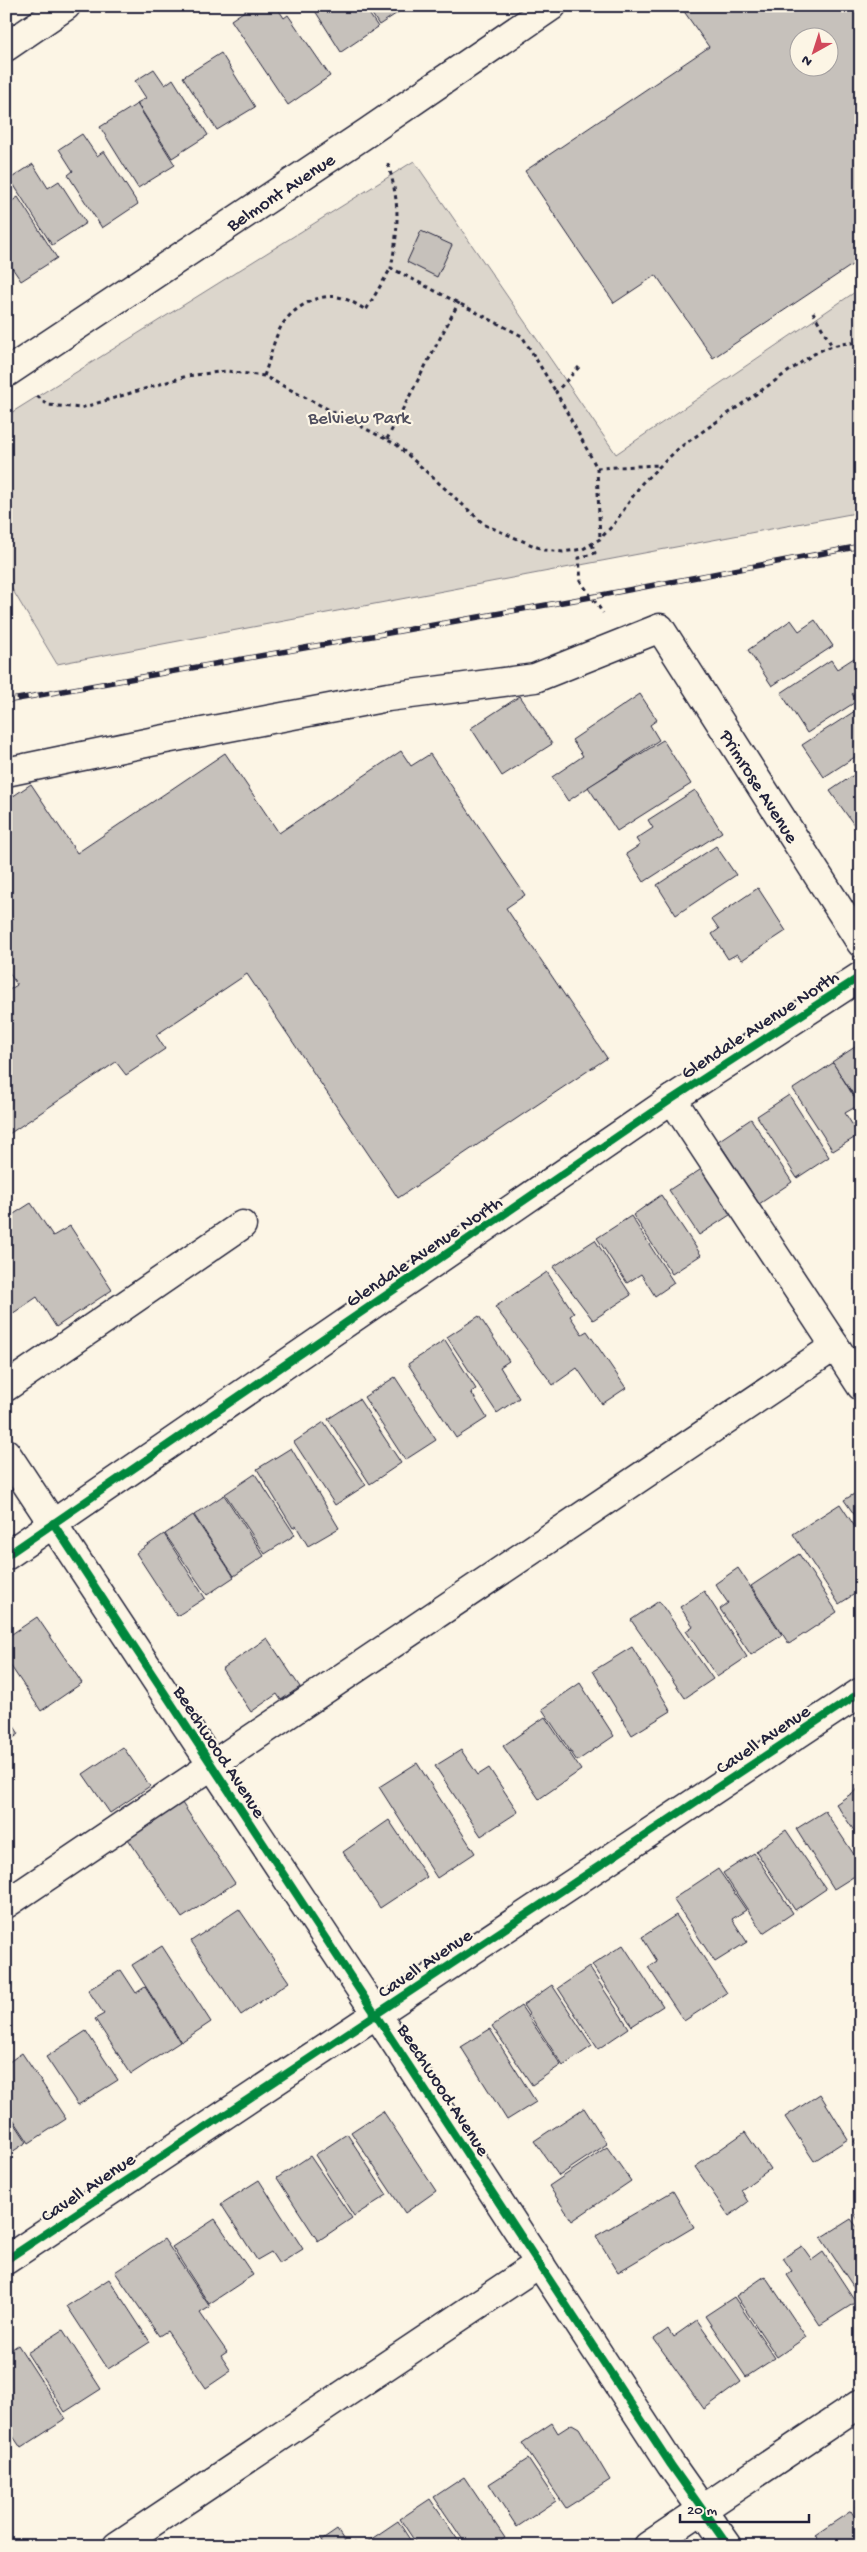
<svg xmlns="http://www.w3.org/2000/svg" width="867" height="2552" viewBox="0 0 867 2552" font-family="'Gochi Hand',sans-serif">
	<rect width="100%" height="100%" fill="#fcf5e5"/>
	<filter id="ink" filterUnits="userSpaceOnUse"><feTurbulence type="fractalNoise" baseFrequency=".02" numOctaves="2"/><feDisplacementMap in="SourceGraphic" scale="10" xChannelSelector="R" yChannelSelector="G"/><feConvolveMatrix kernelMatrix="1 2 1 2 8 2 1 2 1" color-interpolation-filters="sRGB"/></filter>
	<g filter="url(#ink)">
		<polygon fill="#dcd6cc" stroke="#7f7c84" points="414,161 616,454 861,288 861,512 57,664 6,579 6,416"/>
		<g fill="#c6c1bb" stroke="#22223b" fill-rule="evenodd">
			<polygon points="252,6 276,6 284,18 288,15 330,76 288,105 231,20"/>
			<polygon points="312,6 364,6 378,27 341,52"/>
			<polygon points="367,6 408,6 379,25"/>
			<path d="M 689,6 L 861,6 L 861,259 L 713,358 L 656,275 L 614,303 L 525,171 L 709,47 L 683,10 ZM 800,38 L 830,38 L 830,68 L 800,68 Z"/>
			<polygon points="221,53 255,107 217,130 183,77"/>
			<polygon points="154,69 165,85 173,79 208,135 172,158 137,103 146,98 135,81"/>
			<polygon points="137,104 175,165 138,188 100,127"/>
			<polygon points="82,134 97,156 104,151 138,204 102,228 68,175 73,171 59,149"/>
			<polygon points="33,164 48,188 59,181 86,223 52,245 10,179"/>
			<polygon points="6,192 12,201 18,197 57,258 21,281 6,259"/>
			<polygon points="421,231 452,245 437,277 407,262"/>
			<polygon points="6,265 11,273 6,276"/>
			<polygon points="791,620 799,631 815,620 833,646 772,686 748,650"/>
			<polygon points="854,658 861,667 861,688 852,694 857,701 807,733 781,693 831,660 837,669"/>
			<polygon points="640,694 657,720 650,725 659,740 568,801 552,777 583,756 572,740"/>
			<polygon points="520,696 552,744 502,776 471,728"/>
			<polygon points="861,707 861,753 824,777 802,745"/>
			<polygon points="663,740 691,784 617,831 588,787"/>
			<polygon points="401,751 411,766 430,754 525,895 506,908 607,1058 398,1198 247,974 156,1035 165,1049 126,1075 116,1062 6,1136 6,992 17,985 6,968 6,801 31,784 77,853 225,753 279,833"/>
			<polygon points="861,770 861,827 857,829 830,791"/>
			<polygon points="695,790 722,832 644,882 626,854 640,845 636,839 653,828 648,820"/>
			<polygon points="716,846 736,875 676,915 657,885"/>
			<polygon points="758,888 786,931 742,960 737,954 728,959 712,934 719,929 712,919"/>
			<polygon points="861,1043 861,1106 832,1062"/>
			<polygon points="833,1063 859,1105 845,1113 859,1135 833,1151 793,1089"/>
			<polygon points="789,1095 829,1157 797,1178 757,1116"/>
			<polygon points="751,1119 792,1182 759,1204 718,1141"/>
			<polygon points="703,1168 733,1213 699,1235 669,1190"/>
			<polygon points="661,1195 701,1255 672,1274 633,1215"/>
			<polygon points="31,1203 53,1236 70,1226 112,1290 56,1327 37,1297 6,1318 6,1219"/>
			<polygon points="861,1207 861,1218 856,1211"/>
			<polygon points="631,1216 674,1283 655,1296 641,1274 627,1283 597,1238"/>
			<polygon points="595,1240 631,1295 593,1320 553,1267"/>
			<polygon points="547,1272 574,1313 570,1316 582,1334 587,1331 626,1388 602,1404 577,1368 553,1385 495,1307"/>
			<polygon points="479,1316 509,1361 500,1367 519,1398 497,1413 447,1337"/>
			<polygon points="445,1340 476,1389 471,1392 487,1418 456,1438 408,1364"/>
			<polygon points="395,1377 436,1440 405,1460 364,1397"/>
			<polygon points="359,1399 401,1463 370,1484 328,1419"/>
			<polygon points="324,1422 366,1485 335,1505 294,1442"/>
			<polygon points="291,1448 339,1528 308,1546 296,1526 293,1528 257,1469"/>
			<polygon points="255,1474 295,1535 265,1554 225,1494"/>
			<polygon points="861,1490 861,1524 844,1500"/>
			<polygon points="224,1495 264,1556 234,1576 194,1515"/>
			<polygon points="840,1504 861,1536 861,1590 839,1604 793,1534"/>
			<polygon points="193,1515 234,1577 207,1595 165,1534"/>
			<polygon points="164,1534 205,1598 177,1616 136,1553"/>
			<polygon points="799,1554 837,1612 789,1644 751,1586"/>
			<polygon points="738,1568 782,1635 751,1655 720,1609 728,1603 715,1584"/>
			<polygon points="704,1591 747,1657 717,1677 686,1631 693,1626 680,1607"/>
			<polygon points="659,1601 713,1679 685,1698 631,1620"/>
			<polygon points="37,1617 82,1683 41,1711 6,1659 6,1638"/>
			<polygon points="267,1638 300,1687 281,1700 277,1694 251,1712 222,1669"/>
			<polygon points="632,1647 671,1711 632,1735 593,1671"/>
			<polygon points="580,1683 614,1736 577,1761 542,1709"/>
			<polygon points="6,1714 19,1734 6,1743"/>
			<polygon points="545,1717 581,1770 539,1799 503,1746"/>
			<polygon points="123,1747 150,1786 110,1813 83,1774"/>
			<polygon points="461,1750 478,1775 489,1768 518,1812 481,1836 435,1766"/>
			<polygon points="417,1763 475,1853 437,1878 379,1787"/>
			<polygon points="861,1787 861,1841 836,1804"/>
			<polygon points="180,1800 235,1883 182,1918 126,1836"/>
			<polygon points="825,1811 861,1865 861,1872 834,1889 796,1829"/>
			<polygon points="389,1820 427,1877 380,1908 343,1852"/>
			<polygon points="786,1830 826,1889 795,1910 756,1851"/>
			<polygon points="754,1853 793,1913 763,1933 723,1873"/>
			<polygon points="718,1869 746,1910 732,1919 747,1942 715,1962 673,1899"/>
			<polygon points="239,1909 289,1982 241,2015 191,1941"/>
			<polygon points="676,1915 727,1993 684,2021 648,1967 657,1961 642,1937"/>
			<polygon points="623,1945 663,2006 632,2026 592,1965"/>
			<polygon points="162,1946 211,2022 181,2042 132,1965"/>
			<polygon points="589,1967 629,2028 598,2049 558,1988"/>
			<polygon points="121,1970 136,1993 145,1987 180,2042 131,2074 95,2019 104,2014 88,1990"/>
			<polygon points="552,1985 592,2046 563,2066 523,2005"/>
			<polygon points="521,2006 561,2065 532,2085 492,2026"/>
			<polygon points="490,2029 536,2102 507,2120 461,2047"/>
			<polygon points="86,2031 118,2080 78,2105 46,2057"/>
			<polygon points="22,2053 66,2119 29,2143 6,2108 6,2064"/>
			<polygon points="820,2094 848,2139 814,2161 785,2117"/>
			<polygon points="584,2108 607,2144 559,2176 534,2141"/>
			<polygon points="6,2110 27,2142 6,2156"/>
			<polygon points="383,2111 436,2191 405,2213 351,2132"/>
			<polygon points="745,2132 770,2169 741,2190 748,2202 729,2216 695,2167"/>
			<polygon points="347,2134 387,2195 354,2216 315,2155"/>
			<polygon points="861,2136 861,2151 854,2141"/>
			<polygon points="607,2147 631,2181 572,2221 549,2186"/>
			<polygon points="310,2156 352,2218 318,2241 277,2178"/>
			<polygon points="259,2180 303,2249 279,2264 271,2252 257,2260 221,2204"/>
			<polygon points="673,2191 694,2227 618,2272 596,2236"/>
			<polygon points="861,2211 861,2225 855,2215"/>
			<polygon points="215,2219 253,2275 209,2304 172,2247"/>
			<polygon points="851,2219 861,2232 861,2298 821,2238"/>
			<polygon points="164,2239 210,2307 200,2313 227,2352 221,2356 231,2371 206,2388 167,2331 159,2336 115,2272"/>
			<polygon points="802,2246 812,2260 823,2252 856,2302 820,2325 787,2275 792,2271 783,2258"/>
			<polygon points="765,2276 806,2337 777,2357 736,2296"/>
			<polygon points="109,2279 150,2342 108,2369 67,2306"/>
			<polygon points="734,2297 775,2358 746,2377 705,2316"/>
			<polygon points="697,2320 741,2382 704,2409 654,2339 668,2329 673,2337"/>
			<polygon points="63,2330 101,2389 65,2412 27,2353"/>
			<polygon points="18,2345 66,2419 21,2448 6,2426 6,2353"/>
			<polygon points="552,2423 558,2433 572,2424 579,2428 610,2480 566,2508 522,2443"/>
			<polygon points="6,2439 11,2447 6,2450"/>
			<polygon points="528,2459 556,2501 517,2527 489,2484"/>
			<polygon points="464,2477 505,2538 493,2546 467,2546 434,2497"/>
			<polygon points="430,2499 462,2546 418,2546 400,2519"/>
			<polygon points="861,2503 861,2516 855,2506"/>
			<polygon points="851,2511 861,2527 861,2546 822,2546 815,2535"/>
			<polygon points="398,2521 414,2546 370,2546 367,2542"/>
			<polygon points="337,2530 348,2546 355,2542 357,2546 324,2546 321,2541"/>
		</g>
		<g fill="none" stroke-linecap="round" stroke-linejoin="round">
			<defs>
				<g id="minor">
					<polyline points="6,47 66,6"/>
					<path id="s1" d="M 6,373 L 368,132 L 552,6"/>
					<path id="s2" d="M 6,772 L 160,740 L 388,697 L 535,678 L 660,628 L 861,943"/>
					<polyline points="672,1099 835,1346"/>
					<polyline points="6,1387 242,1225"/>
					<polyline points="6,1453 376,2013 671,2465 728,2546"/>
					<polyline points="6,1556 672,1099 861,976"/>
					<polyline points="6,1904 835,1346 861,1386"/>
					<polyline points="6,2260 861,1692"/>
					<polyline points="117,2546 540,2263"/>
					<polyline points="648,2546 861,2403"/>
				</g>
			</defs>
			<use href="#minor" stroke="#22223b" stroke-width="31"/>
			<g stroke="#22223b" stroke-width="3" stroke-dasharray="4 4" stroke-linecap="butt">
				<path d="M 388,164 C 400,204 399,226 391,268 L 522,336 L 556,392"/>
				<polyline points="813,312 832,346"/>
				<polyline points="579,367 556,392 597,468 660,465"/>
				<path d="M 264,376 C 270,360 273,340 282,325 C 294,306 323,290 345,299 C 352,301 359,306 366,310 L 391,268"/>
				<path d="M 37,396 L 48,405 L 81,408 L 187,376 L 226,371 L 264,376 L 397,445 L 485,525 L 544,550 L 563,552 L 583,549 L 600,539 L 614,524 L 642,483 L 679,448 L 812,355 C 828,346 842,342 861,343"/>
				<polyline points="387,439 459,302"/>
				<polyline points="597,468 600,539"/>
				<polyline points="592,544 595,553 579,558 581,582 603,613"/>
			</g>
			<use href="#minor" stroke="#fcf5e5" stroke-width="28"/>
			<defs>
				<polyline id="rail" points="6,701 591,597 861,546"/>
			</defs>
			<use href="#rail" stroke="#22223b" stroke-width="5.5"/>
			<use href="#rail" stroke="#fcf5e5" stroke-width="4" stroke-dasharray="11" stroke-linecap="butt"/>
			<defs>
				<g id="cycleway">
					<polyline points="53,1523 671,2465 728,2546"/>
					<polyline points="6,1556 672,1099 861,976"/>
					<polyline points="6,2260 861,1692"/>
				</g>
			</defs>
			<use href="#cycleway" stroke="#fcf5e5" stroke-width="11"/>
			<use href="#cycleway" stroke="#00873e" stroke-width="8"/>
		</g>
	</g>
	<g text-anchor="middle" stroke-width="4.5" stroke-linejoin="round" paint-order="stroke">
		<g font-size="19" fill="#22223b" stroke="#fcf5e5">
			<text dy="7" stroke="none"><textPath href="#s1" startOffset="329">Belmont Avenue</textPath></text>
			<text dy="7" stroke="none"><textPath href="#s2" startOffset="859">Primrose Avenue</textPath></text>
			<text transform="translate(759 1023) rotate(-33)" y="7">Glendale Avenue North</text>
			<text transform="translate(423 1250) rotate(-34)" y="7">Glendale Avenue North</text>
			<text transform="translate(762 1738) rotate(-34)" y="7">Cavell Avenue</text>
			<text transform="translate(221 1751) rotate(57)" y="7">Beechwood Avenue</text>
			<text transform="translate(424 1962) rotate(-34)" y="7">Cavell Avenue</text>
			<text transform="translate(445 2089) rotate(57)" y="7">Beechwood Avenue</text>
			<text transform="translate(87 2186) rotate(-34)" y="7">Cavell Avenue</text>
		</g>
		<g font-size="19" fill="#504f5f" stroke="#fcf5e5">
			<text x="359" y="423">Belview Park</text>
		</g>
	</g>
	<rect width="867" height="2552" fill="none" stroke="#fcf5e5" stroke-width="25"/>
	<rect x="12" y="12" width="842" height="2527" fill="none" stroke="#22223b" stroke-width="2" filter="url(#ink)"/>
	<g transform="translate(814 52) rotate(219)"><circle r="24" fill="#fcf5e5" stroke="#a5a1a1"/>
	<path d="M0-4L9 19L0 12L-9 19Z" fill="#d1495b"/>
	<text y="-8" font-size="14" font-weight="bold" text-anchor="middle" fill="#22223b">N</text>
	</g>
	<path d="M680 2514v8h129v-8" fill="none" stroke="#22223b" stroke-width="2.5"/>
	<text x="687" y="2514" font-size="15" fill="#22223b" stroke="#fcf5e5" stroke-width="4" paint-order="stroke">20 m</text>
</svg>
